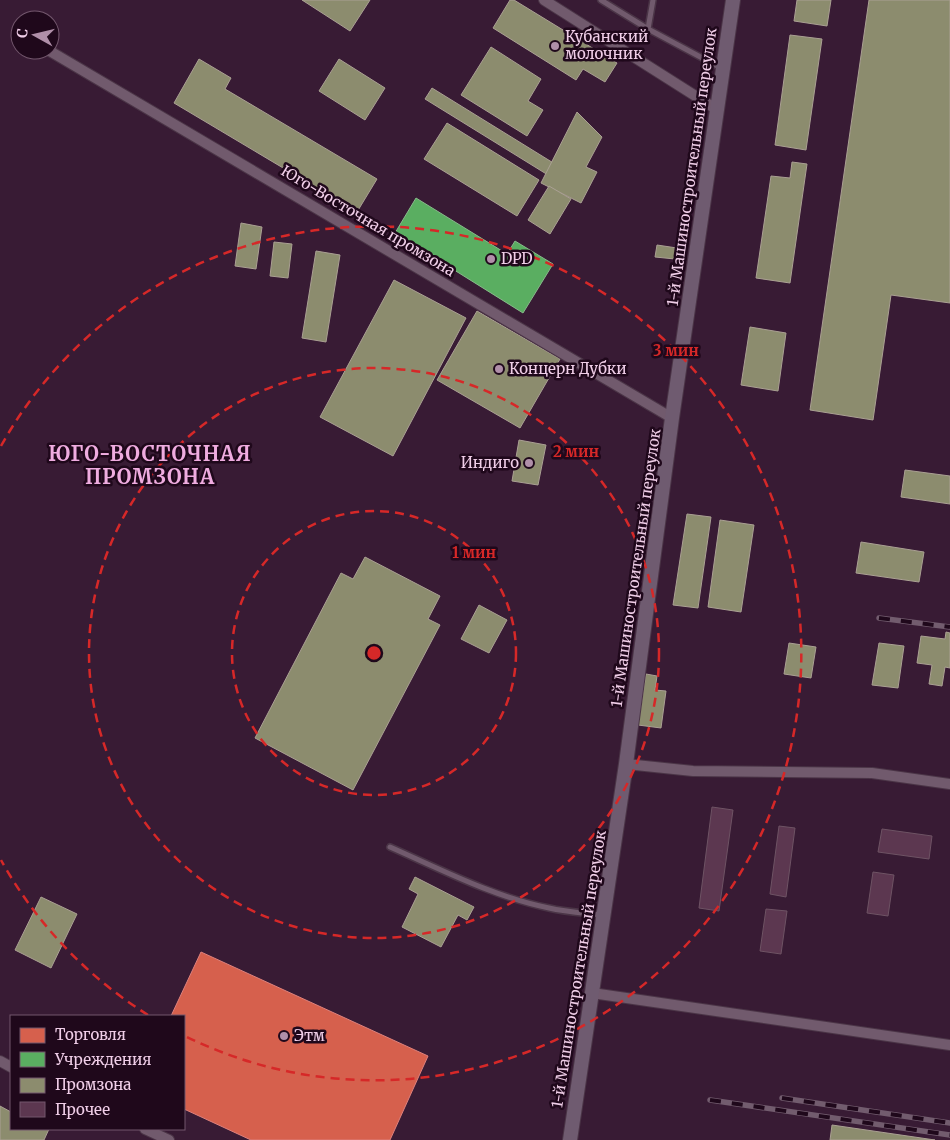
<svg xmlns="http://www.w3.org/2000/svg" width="950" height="1140" viewBox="0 0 950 1140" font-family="Merriweather,serif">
	<rect width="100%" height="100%" fill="#381b34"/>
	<polygon fill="#d6604d" stroke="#de817c" points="201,952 428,1056 390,1140 251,1140 184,1109 184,1016 171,1016"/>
	<polygon fill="#5aae61" stroke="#87b88a" points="416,198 507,254 515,241 553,264 523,313 395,233"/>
	<g fill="#8c8c6e" stroke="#aaa093">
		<polygon points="302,0 370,0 350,31"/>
		<polygon points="510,0 514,0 617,63 605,82 583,69 576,80 493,28"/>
		<polygon points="797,0 831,0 827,26 794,21"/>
		<polygon points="869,0 950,0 950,303 891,295 873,420 810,410"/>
		<polygon points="790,35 822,39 806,150 775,145"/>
		<polygon points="491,47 541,79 528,101 543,110 527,136 461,95"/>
		<polygon points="199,59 231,78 225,89 377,179 357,212 174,103"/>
		<polygon points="339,59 385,88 365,120 319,91"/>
		<polygon points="432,88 555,164 548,175 425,99"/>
		<polygon points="577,112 602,137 586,167 597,172 581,203 541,183"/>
		<polygon points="447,123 539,180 517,216 424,159"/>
		<polygon points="792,162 807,164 790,283 756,278 771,176 790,178"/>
		<polygon points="549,186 571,199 550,234 528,220"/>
		<polygon points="241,223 262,227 256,269 235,266"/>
		<polygon points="274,242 292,244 288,278 270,276"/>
		<polygon points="657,245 677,248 675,259 655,257"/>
		<polygon points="316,251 340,255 326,342 302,338"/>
		<polygon points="394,280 466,318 393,456 320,417"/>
		<polygon points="477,311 560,359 520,428 437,380"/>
		<polygon points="750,327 786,333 778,391 741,385"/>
		<polygon points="519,440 546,445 538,485 512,481"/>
		<polygon points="905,470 950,476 950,504 901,497"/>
		<polygon points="687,514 711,517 698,608 673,605"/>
		<polygon points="720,520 754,525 741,612 708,607"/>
		<polygon points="861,542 924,552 919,582 856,573"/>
		<polygon points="365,557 440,596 428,619 440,625 353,790 255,738 341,573 353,579"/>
		<polygon points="479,605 507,620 489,653 461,639"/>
		<polygon points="946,632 950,633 950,668 945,667 942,686 929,684 932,665 917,663 921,636 945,639"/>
		<polygon points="789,643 816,647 811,678 784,674"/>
		<polygon points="879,643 904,646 898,688 872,685"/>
		<polygon points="646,674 657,676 655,690 666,691 661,728 638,725"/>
		<polygon points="415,877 474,907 467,920 458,915 441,947 402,927 418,894 409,889"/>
		<polygon points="41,897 77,914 51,968 15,950"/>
		<polygon points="0,1106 11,1112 11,1129 49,1129 44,1140 0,1140"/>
		<polygon points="832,1125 935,1140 830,1140"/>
	</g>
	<g fill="#5c3750" stroke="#6e5364">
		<polygon points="712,807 733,810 719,911 699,908"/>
		<polygon points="779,826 795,828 786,897 770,894"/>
		<polygon points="882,829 932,836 929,859 878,852"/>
		<polygon points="873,872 894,875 888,916 867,913"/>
		<polygon points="766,909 787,911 781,954 760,951"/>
	</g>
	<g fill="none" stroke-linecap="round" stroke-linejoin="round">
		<defs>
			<g id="lane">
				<polyline points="601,0 648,29"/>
				<polyline points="653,0 648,29 721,68"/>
				<path d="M 390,847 C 440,869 494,897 549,908 C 566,912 585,913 602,915"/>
			</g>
			<g id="street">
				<polyline points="544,0 716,109"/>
				<polyline points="48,50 672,418"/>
				<polyline points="626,764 693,771 872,773 950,784"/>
				<polyline points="592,993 950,1045"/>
				<polyline points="0,1061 11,1067"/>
				<polyline points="145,1129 169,1140"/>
			</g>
			<polyline id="secondary" points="570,1140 626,764 672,418 733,0"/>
		</defs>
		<use href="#lane" stroke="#4b3547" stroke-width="8"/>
		<use href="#street" stroke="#4b3547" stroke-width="12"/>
		<use href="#secondary" stroke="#4b3547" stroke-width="16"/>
		<use href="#lane" stroke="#715a6d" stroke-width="5"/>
		<use href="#street" stroke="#715a6d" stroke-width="10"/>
		<use href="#secondary" stroke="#6f5b70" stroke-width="14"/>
		<defs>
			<g id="rail">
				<polyline points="879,618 950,627"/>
				<polyline points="782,1098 950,1123"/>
				<polyline points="710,1100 950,1135"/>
			</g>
		</defs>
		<use href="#rail" stroke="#725c6e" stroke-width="5.5"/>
		<use href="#rail" stroke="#1f081b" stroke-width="4" stroke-dasharray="11" stroke-linecap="butt"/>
	</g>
	<g fill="none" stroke="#d62828" stroke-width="2.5" stroke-dasharray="9 6">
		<circle cx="374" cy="653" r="142"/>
		<circle cx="374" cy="653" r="285"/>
		<path d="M148 1015A427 427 0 0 1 1 860M1 446A427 427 0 1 1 187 1037"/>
	</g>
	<g fill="#b08fa9" stroke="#1f081b" stroke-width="2">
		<circle cx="555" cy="46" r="5"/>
		<circle cx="491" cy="259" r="5"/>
		<circle cx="499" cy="369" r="5"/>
		<circle cx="529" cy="463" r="5"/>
		<circle cx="284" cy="1036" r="5"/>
	</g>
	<g text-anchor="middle" stroke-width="5" stroke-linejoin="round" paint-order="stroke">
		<g font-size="15" fill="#f0cee8" stroke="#1f081b" text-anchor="start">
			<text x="565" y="42">Кубанский<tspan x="565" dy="17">молочник</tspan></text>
			<text x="501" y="264">DPD</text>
			<text x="509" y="374">Концерн Дубки</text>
			<text x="519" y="468" text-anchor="end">Индиго</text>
			<text x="294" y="1041">Этм</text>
		</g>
		<g font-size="15" fill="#f0cee8" stroke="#1f081b">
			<text transform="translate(692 167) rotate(-82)" y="5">1-й Машиностроительный переулок</text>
			<text transform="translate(368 221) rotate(31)" y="5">Юго-Восточная промзона</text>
			<text transform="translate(636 568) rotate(-82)" y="5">1-й Машиностроительный переулок</text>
			<text transform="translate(579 969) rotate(-81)" y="5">1-й Машиностроительный переулок</text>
		</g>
		<g font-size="20" font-weight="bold" letter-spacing="1" fill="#eface0" stroke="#1f081b">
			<text x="150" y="461">ЮГО-ВОСТОЧНАЯ<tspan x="150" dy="23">ПРОМЗОНА</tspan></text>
		</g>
	</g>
	<circle cx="374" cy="653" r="8" fill="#d62828" stroke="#1f081b" stroke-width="2.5"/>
	<g font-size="15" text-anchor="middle" font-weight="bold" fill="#d62828" stroke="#1f081b" stroke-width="5" stroke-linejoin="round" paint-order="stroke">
		<text x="676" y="356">3 мин</text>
		<text x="576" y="457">2 мин</text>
		<text x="474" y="558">1 мин</text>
	</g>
	<rect x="10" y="1015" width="175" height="115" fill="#1f081b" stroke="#73576d"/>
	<rect x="20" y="1028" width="25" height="15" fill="#d6604d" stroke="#73576d"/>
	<text x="55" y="1040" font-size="15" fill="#f0cee8">Торговля</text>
	<rect x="20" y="1052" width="25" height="15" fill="#5aae61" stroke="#73576d"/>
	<text x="55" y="1065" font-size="15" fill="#f0cee8">Учреждения</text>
	<rect x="20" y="1078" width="25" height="15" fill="#8c8c6e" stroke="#73576d"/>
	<text x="55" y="1090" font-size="15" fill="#f0cee8">Промзона</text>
	<rect x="20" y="1102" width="25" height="15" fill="#5c3750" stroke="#73576d"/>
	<text x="55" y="1115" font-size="15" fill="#f0cee8">Прочее</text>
	<g transform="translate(35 35) rotate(278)"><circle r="24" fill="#1f081b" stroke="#73576d"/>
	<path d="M0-4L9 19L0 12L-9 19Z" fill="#b08fa9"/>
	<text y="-8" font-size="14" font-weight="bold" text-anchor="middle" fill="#f0cee8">С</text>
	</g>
</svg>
